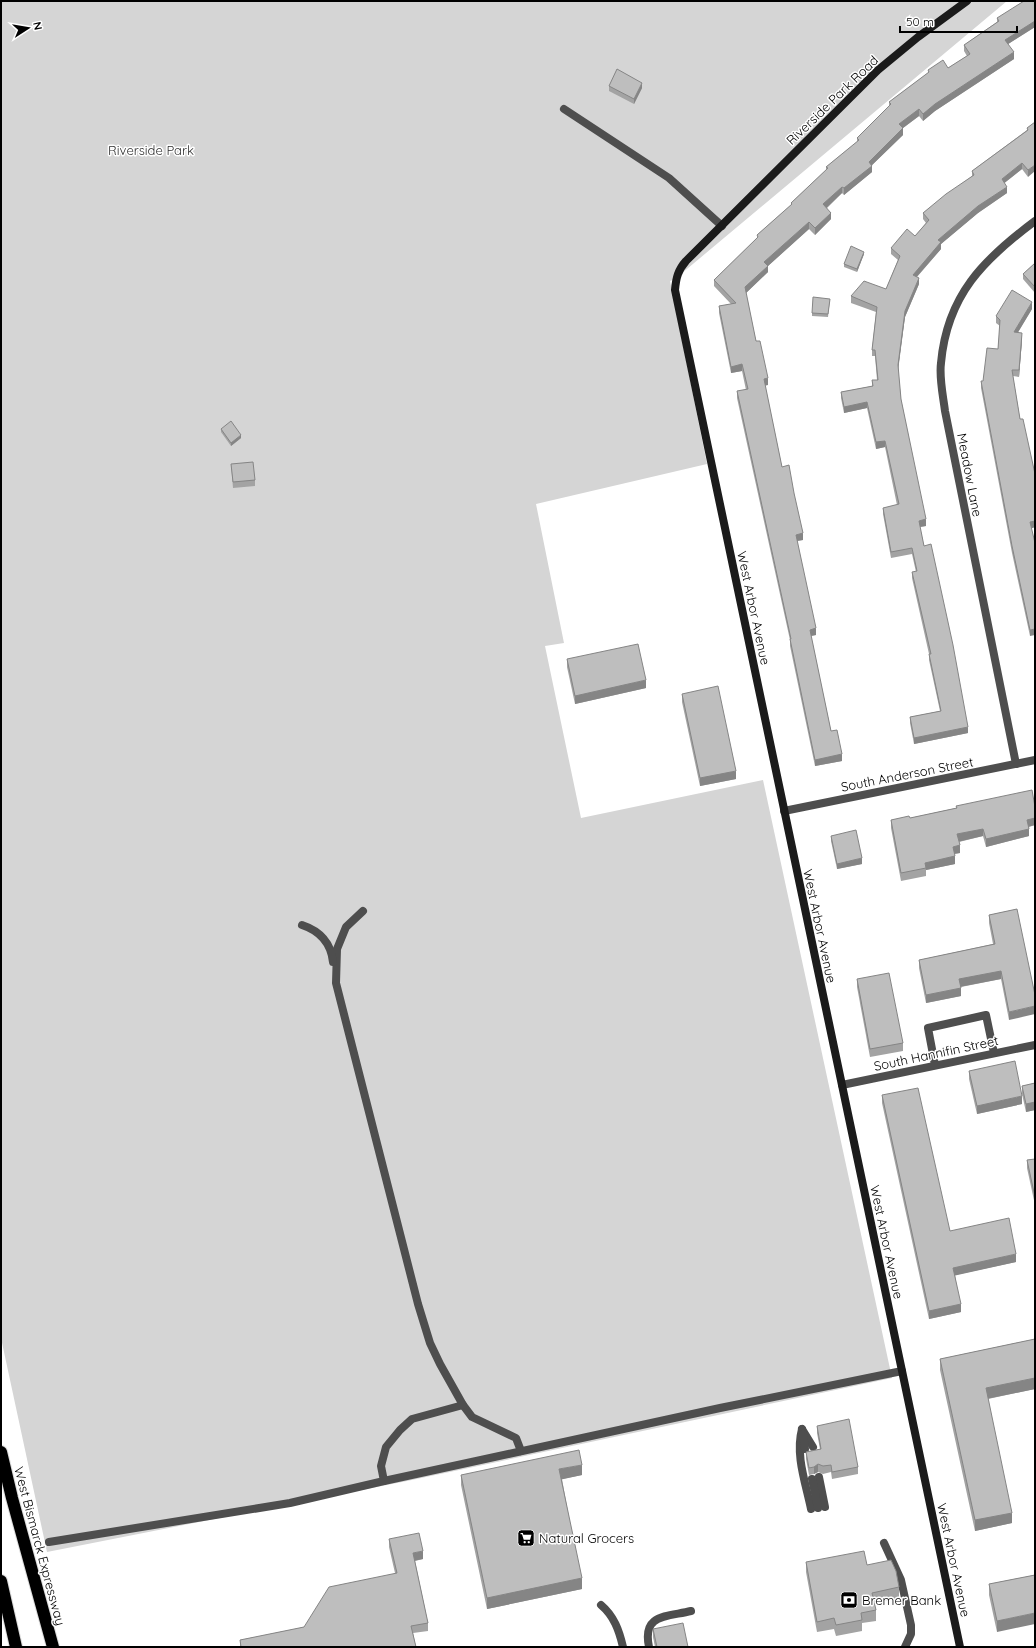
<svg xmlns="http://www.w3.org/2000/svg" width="1036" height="1648" viewBox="0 0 1036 1648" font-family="Quicksand,sans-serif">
	<rect width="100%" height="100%" fill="#fff"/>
	<polygon fill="#d5d5d5" points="1,1 1007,1 675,279 670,281 707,464 536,504 564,643 545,646 581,818 763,780 892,1378 407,1481 47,1552 1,1338"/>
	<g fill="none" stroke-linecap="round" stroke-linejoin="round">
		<defs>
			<g id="motorway">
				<polyline points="1,1452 12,1498 53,1647"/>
				<polyline points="1,1581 16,1647"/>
			</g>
		</defs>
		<use href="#motorway" stroke="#dbdbdb" stroke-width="14"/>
		<g stroke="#4e4e4e" stroke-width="8">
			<polyline points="564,109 669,178 722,226"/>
			<polyline points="363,911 346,927 337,949 336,983 418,1304 430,1343 440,1364 463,1405 472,1417 516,1438 521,1451"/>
			<path d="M 302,925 C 320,931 331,943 333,962"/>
			<polyline points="935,1065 928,1028 986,1015 994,1053"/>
			<path d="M 802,1429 C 795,1455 806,1484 811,1509"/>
			<polyline points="802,1429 813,1447"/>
			<polyline points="803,1434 805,1449"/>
			<polyline points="819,1477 825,1507"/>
			<polyline points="812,1479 818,1508"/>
			<polyline points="384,1481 381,1466 386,1447 400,1430 412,1419 463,1405"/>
			<polyline points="49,1542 290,1503 384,1481 720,1408 902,1371"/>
			<polyline points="884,1543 901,1580 911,1625 911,1634 905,1647"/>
			<path d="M 601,1605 C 614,1616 619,1630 623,1647"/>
			<path d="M 649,1647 C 642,1614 666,1617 691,1611"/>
		</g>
		<g stroke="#4e4e4e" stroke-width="8">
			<path d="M 1016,764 L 945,411 C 943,395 939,378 941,363 C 947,295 984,259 1035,221"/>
			<polyline points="784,811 1035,760"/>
			<polyline points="842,1085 1035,1045"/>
		</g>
		<path stroke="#1b1b1b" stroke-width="8" d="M 960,1647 L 675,290 C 676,278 678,270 686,261 L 878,70 L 918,37 L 967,1"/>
		<use href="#motorway" stroke="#000" stroke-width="12"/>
	</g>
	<g fill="#a3a3a3">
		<polygon points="1035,1 1035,27 1008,44 1014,59 935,111 923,121 919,116 903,128 903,135 872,165 872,172 844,195 842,193 827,208 831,219 815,235 809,229 768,266 768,272 746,293 756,341 768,385 765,385 782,467 803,540 797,541 816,635 811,636 831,731 842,761 815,766 790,646 790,640 737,398 737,391 746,390 742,371 731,373 719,313 719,306 731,304 714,286 714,280 757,238 757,235 791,205 791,203 826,170 826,167 857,142 857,138 889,106 889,102 928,73 928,70 948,68 967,56 964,51 964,45 997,22 997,18"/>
		<polygon points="609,86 642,88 634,104 609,91"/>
		<polygon points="1035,122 1028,177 1022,169 1004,183 1007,193 978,213 941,244 941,249 917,277 919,284 905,317 898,368 901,399 926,526 920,527 924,546 968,733 914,744 910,723 910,717 940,711 929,660 929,654 912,578 912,572 916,572 912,554 891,558 883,514 883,508 897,505 885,447 876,449 867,408 844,413 841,398 841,392 872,386 872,380 877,380 875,356 872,356 872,350 876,312 851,303 851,296 886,289 898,260 891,254 891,248 915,236 926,223 923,219 923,213 972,176 972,171 1027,130 1027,128"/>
		<polygon points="864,254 857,272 844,267 844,264"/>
		<polygon points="1035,263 1035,293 1023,279 1023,274"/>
		<polygon points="830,299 828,317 812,316 812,313"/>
		<polygon points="1032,309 1018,332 1022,340 1019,377 1013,376 1020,419 1035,474 1035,527 1031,528 1030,636 1012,553 981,388 981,381 983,381 998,349 1000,326 996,323 996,316"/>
		<polygon points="221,429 241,438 231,446 221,432"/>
		<polygon points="231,464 255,480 255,486 233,488"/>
		<polygon points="567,659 646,688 575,704 567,667"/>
		<polygon points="682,694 736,779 700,786 682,702"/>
		<polygon points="956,806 1035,807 1035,825 1029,827 1029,836 986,847 983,836 959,842 960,853 954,854 955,864 926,870 926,876 901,881 891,828 891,820 910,818 956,808"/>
		<polygon points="831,836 862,864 837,869 831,841"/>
		<polygon points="1017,909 1009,1020 1001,979 961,987 961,996 926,1003 919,968 919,960 993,944 989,923 989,915"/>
		<polygon points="857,979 903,1043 903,1051 870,1057 857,987"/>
		<polygon points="969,1071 1022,1104 977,1114 969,1079"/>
		<polygon points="1035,1083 1035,1110 1026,1112 1022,1094 1022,1086"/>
		<polygon points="882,1095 950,1231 1016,1262 955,1275 961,1312 929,1319 882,1103"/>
		<polygon points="1035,1159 1035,1205 1027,1168 1027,1160"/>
		<polygon points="1035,1339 1035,1389 988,1399 1012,1523 975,1531 940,1370 940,1359"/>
		<polygon points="817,1426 858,1467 858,1474 832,1479 831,1472 823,1474 818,1472 814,1474 809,1475 806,1459 806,1452 820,1449 817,1433"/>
		<polygon points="461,1475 582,1475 562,1479 582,1589 487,1609 461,1485"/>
		<polygon points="389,1539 423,1559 415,1561 428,1623 428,1631 413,1633 416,1647 240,1647 240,1640 304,1627 395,1573 389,1547"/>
		<polygon points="806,1562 867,1565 899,1587 899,1598 874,1603 876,1610 876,1621 862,1623 862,1631 836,1636 834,1629 817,1632 806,1572"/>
		<polygon points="1035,1575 997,1632 989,1595 989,1584"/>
		<polygon points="653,1629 688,1647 655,1647 653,1637"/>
	</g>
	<g fill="#858585">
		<polygon points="1035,21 1035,27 1005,46 1005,40"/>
		<polygon points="1014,52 1014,59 935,111 923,121 923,114 935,104"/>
		<polygon points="642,83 642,88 634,104 634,99"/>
		<polygon points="919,109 919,116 899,131 899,124"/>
		<polygon points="903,128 903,135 869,168 872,166 872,172 844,195 844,188 869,162"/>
		<polygon points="1022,163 1022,169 1002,185 1002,179"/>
		<polygon points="1035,165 1035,171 1028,177 1028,170"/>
		<polygon points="842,187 842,193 823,211 823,204"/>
		<polygon points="1007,187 1007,193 978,213 941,244 941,249 913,281 913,275 938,240 978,206"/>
		<polygon points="831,213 831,219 815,235 815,228"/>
		<polygon points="809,222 809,229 768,266 768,272 745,294 745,287 764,262"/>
		<polygon points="864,252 864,254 857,272 857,269"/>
		<polygon points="919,278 919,284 905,317 898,371 898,365 905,311"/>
		<polygon points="1032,302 1032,309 1014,339 1014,332"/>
		<polygon points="1022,333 1022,340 1019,377 1019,370"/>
		<polygon points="742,364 742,371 731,373 731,367"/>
		<polygon points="768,378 768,385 764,386 764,379"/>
		<polygon points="867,402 867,408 844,413 844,407"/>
		<polygon points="241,435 241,438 231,446 231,443"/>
		<polygon points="885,441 885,447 876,449 876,442"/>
		<polygon points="926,519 926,526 919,527 919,521"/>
		<polygon points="1035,521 1035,527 1030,529 1030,522"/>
		<polygon points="803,533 803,540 796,541 796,535"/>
		<polygon points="816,628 816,635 810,636 810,630"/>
		<polygon points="1035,629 1035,635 1030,636 1030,630"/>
		<polygon points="646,680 646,688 575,704 575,696"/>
		<polygon points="968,727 968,733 914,744 914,738"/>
		<polygon points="842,754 842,761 815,766 815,760"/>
		<polygon points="736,771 736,779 700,786 700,778"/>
		<polygon points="1035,818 1035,825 1027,827 1027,820"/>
		<polygon points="983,829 983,836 957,842 957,834"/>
		<polygon points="1029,829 1029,836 986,847 986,839"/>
		<polygon points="960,845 960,853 953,854 953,847"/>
		<polygon points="955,856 955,864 926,870 925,863"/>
		<polygon points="862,858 862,864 837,869 837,864"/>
		<polygon points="1001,971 1001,979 959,987 959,979"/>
		<polygon points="961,988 961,996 926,1003 926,995"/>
		<polygon points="1035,1006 1035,1014 1009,1020 1009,1012"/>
		<polygon points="1022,1096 1022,1104 977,1114 977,1106"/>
		<polygon points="1035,1102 1035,1110 1026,1112 1026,1104"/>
		<polygon points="1016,1254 1016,1262 953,1276 953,1268"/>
		<polygon points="961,1304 961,1312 929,1319 929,1311"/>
		<polygon points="1035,1378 1035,1389 986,1399 986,1388"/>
		<polygon points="818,1464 818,1472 814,1474 814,1467"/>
		<polygon points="582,1465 582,1475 559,1480 559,1469"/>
		<polygon points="1012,1513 1012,1523 975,1531 975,1520"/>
		<polygon points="423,1551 423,1559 413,1561 413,1553"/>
		<polygon points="582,1578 582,1589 487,1609 487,1598"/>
		<polygon points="1035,1613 1035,1624 997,1632 997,1621"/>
	</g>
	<g fill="#bebebe" stroke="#858585">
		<polygon points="1024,1 1035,1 1035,21 1005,40 1014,52 935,104 923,114 919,109 899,124 903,128 869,162 872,166 844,188 842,187 823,204 831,213 815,228 809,222 764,262 768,266 745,287 756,341 760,341 768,378 764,379 782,467 789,465 794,493 803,533 796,535 816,628 810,630 831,731 837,730 842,754 815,760 790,639 791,639 737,391 748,389 742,364 731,367 719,306 736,303 714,280 758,237 757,235 792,204 791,203 828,168 826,167 859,140 857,138 891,104 889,102 929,72 928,70 943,60 948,68 970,54 964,45 999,21 997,18"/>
		<polygon points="617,69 642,83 634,99 609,86"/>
		<polygon points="1035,122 1035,165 1028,170 1022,163 1002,179 1007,187 978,206 938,240 941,242 913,275 919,278 905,311 898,365 901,399 926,519 919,521 924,546 931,544 953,645 968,727 914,738 910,717 941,711 929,654 931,654 912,572 917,571 912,548 891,552 883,508 899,504 885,441 876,442 867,402 844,407 841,392 873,386 872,380 878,380 875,350 872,350 877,307 851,296 864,281 886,289 900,256 891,248 907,229 915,236 929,220 923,213 946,194 974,175 972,171 1028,130 1027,128"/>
		<polygon points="851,246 864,252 857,269 844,264"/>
		<polygon points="1035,263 1035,287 1023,274"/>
		<polygon points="1012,290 1032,302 1014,332 1022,333 1019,370 1012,370 1020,419 1023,419 1035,474 1035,521 1030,522 1035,543 1035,629 1030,630 1012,546 981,381 983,381 987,348 998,349 1000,320 996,316"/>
		<polygon points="813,297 830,299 828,314 812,313"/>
		<polygon points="231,421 241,435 231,443 221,429"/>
		<polygon points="253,462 255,480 233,482 231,464"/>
		<polygon points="638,644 646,680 575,696 567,659"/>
		<polygon points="718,686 736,771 700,778 682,694"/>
		<polygon points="1032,790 1035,807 1035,818 1027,820 1029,829 986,839 983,829 957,834 960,845 953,847 955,856 925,863 926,868 901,873 891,820 909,816 910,818 957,808 956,806"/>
		<polygon points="856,830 862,858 837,864 831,836"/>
		<polygon points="1017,909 1035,995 1035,1006 1009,1012 1001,971 959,979 961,988 926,995 919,960 995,944 989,915"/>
		<polygon points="889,973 903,1043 870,1049 857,979"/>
		<polygon points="1015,1061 1022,1096 977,1106 969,1071"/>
		<polygon points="1035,1083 1035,1102 1026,1104 1022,1086"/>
		<polygon points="918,1088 950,1231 1009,1218 1016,1254 953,1268 961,1304 929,1311 882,1095"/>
		<polygon points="1035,1159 1035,1197 1027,1160"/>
		<polygon points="1035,1339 1035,1378 986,1388 1012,1513 975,1520 940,1359"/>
		<polygon points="849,1419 858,1467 832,1472 831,1465 823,1466 818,1464 814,1467 809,1468 806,1452 821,1449 817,1426"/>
		<polygon points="579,1450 582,1465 559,1469 582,1578 487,1598 461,1475"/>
		<polygon points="419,1533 423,1551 413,1553 428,1623 411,1626 416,1647 241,1647 240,1640 304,1627 329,1587 397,1573 389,1539"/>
		<polygon points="864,1551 867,1565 891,1560 896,1571 899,1587 872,1593 876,1610 861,1613 862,1620 836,1625 834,1618 817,1622 806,1562"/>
		<polygon points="1035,1575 1035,1613 997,1621 989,1584"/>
		<polygon points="683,1623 688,1647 657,1647 653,1629"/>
	</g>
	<defs>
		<symbol id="supermarket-square" viewBox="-11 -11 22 22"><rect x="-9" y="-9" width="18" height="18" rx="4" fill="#000" stroke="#fff"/><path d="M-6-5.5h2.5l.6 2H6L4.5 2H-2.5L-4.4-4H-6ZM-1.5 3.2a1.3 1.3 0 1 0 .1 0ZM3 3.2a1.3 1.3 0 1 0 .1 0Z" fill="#fff"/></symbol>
		<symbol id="bank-square" viewBox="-11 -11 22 22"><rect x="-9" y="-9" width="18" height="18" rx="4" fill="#000" stroke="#fff"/><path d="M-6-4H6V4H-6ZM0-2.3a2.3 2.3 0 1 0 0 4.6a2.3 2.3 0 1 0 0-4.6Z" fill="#fff"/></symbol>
	</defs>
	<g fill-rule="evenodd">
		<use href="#supermarket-square" x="516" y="1528" width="20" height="20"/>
		<use href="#bank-square" x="839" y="1590" width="20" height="20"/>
	</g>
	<g text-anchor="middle" stroke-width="3" stroke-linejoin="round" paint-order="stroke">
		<g font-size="13" fill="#000" stroke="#fff">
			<text transform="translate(832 100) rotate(-44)" y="5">Riverside Park Road</text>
			<text transform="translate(970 475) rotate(79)" y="5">Meadow Lane</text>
			<text transform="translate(754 608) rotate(78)" y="5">West Arbor Avenue</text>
			<text transform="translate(907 774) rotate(-11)" y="5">South Anderson Street</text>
			<text transform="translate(820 926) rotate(78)" y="5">West Arbor Avenue</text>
			<text transform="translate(936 1053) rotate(-12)" y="5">South Hannifin Street</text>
			<text transform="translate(887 1242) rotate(78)" y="5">West Arbor Avenue</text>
			<text transform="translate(40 1546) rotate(75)" y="5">West Bismarck Expressway</text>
			<text transform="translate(954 1560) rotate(78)" y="5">West Arbor Avenue</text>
		</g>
		<g font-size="13" fill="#2c2c2c" stroke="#fff">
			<text x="151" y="155">Riverside Park</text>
		</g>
		<g font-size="13" fill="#000" stroke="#fff" text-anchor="start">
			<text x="539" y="1543">Natural Grocers</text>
			<text x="862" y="1605">Bremer Bank</text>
		</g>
	</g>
	<rect width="1036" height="1648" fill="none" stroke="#000000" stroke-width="4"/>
	<g transform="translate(28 28) rotate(78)" stroke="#ffffff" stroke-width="3" paint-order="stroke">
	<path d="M0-3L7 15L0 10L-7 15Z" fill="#000000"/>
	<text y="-6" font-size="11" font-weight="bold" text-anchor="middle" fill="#000000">N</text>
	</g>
	<path d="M900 26v6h117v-6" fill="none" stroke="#000000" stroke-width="2"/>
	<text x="906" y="26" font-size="12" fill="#000000" stroke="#ffffff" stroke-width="3" paint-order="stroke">50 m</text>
</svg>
